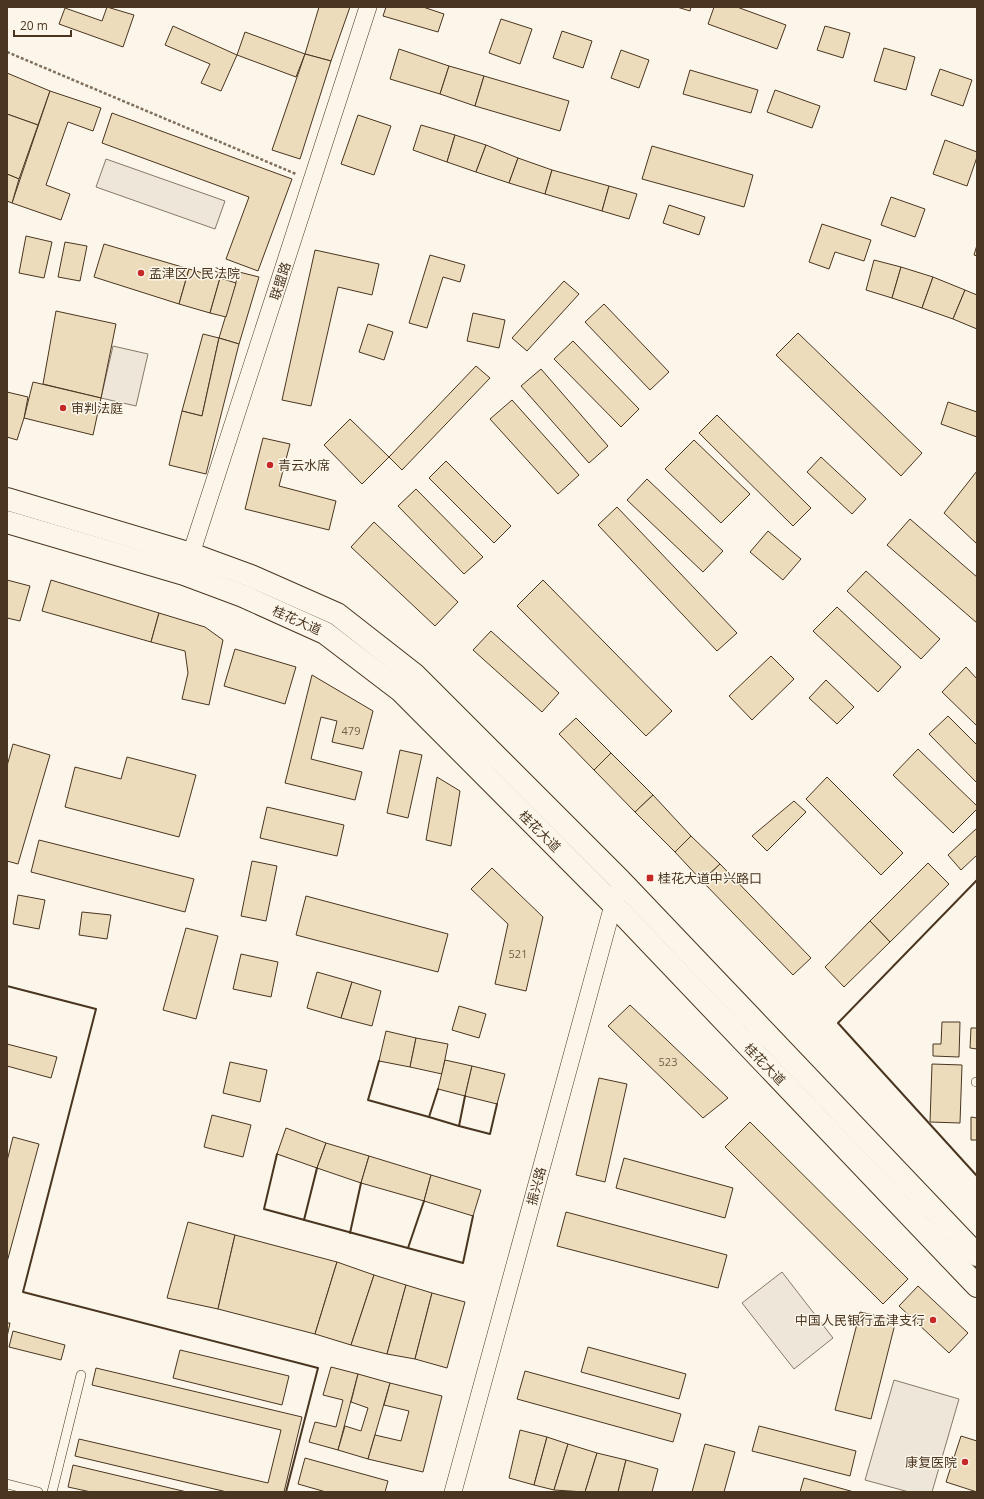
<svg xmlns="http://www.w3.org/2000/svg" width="984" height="1499" viewBox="0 0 984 1499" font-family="'Open Sans','Noto Sans SC',sans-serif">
	<rect width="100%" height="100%" fill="#fbf6e9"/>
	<g fill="#ede6d9" stroke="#887966">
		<polygon points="106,159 225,201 215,229 96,187"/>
		<polygon points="113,346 148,354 136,406 101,398"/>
		<polygon points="782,1272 833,1338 794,1369 742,1303"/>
		<polygon points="894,1380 959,1399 932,1492 909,1492 865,1480"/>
	</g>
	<g fill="#ecdcbc" stroke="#4a3520">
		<polygon points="107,7 134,15 123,47 59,24 65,8 102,21"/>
		<polygon points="319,7 350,7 331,61 305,54"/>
		<polygon points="386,7 423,7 444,14 438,32 383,16"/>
		<polygon points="677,7 691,7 690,11"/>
		<polygon points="714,7 737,7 786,25 777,49 708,24"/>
		<polygon points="501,19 532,29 520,64 489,53"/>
		<polygon points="173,26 237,55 221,91 201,83 210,64 165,45"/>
		<polygon points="825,26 850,33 843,58 817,50"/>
		<polygon points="562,31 592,41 583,68 553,58"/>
		<polygon points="245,32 305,54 296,77 237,55"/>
		<polygon points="884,48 915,57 906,90 874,81"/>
		<polygon points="399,49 449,66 440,94 390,79"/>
		<polygon points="621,50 649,60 639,88 611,78"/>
		<polygon points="305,54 331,61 300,159 272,150"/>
		<polygon points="449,66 484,76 475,106 440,94"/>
		<polygon points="940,69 972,80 963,106 931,95"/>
		<polygon points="690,70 758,90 751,113 683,94"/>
		<polygon points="7,73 50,91 38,125 7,114"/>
		<polygon points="484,76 569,101 560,131 475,106"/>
		<polygon points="775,90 820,106 812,128 767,112"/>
		<polygon points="50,91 101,108 93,131 68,122 46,185 70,194 61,220 12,203"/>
		<polygon points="112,113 292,179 258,271 226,259 249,197 102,143"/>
		<polygon points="7,114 38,125 19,179 7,174"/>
		<polygon points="358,115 391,126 374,175 341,164"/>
		<polygon points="421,125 455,135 447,162 413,150"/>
		<polygon points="455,135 486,145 476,172 447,162"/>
		<polygon points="945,140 977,152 977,157 967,186 933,174"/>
		<polygon points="486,145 518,158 509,183 476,172"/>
		<polygon points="652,146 753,175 744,207 642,179"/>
		<polygon points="518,158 552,170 545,194 509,183"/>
		<polygon points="552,170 609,186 602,211 545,194"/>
		<polygon points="7,174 19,179 12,203 7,201"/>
		<polygon points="609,186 637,194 629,219 602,211"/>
		<polygon points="891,197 925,209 915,237 881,225"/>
		<polygon points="669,205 705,217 699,235 663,223"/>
		<polygon points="822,224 871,240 864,261 835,252 829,269 809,262"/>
		<polygon points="26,236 52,242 44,278 19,273"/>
		<polygon points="65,242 87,246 80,281 58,277"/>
		<polygon points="104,244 189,269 179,304 94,277"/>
		<polygon points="977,245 977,256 974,255"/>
		<polygon points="315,250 379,264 372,295 338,287 311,406 282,400"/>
		<polygon points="430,255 465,265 460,282 443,277 427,328 409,323"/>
		<polygon points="874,260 901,267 892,298 866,290"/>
		<polygon points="901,267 933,277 922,308 892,298"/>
		<polygon points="189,269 220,278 210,313 179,304"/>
		<polygon points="239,272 259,277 239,344 219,338"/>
		<polygon points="933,277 965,290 953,319 922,308"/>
		<polygon points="220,278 236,283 226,317 210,313"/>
		<polygon points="564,281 579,294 527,351 512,338"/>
		<polygon points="965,290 977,295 977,329 953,319"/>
		<polygon points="604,304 669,372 650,390 585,322"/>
		<polygon points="56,311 116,324 101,398 43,384"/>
		<polygon points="473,313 505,320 499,348 467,341"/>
		<polygon points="368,324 393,332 384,360 359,352"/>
		<polygon points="798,333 922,453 901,476 776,355"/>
		<polygon points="203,334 219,338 202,416 182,411"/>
		<polygon points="219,338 239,344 206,474 169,465 182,411 202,416"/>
		<polygon points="573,341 639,409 621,427 554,359"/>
		<polygon points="476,366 490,378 402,470 389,457"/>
		<polygon points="541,369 608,446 589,463 521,386"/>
		<polygon points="33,382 101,398 93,435 24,418"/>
		<polygon points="7,392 28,397 24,418 17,440 7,437"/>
		<polygon points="512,400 579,475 558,494 490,419"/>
		<polygon points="948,402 977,412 977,437 941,424"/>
		<polygon points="717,415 811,508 793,526 699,433"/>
		<polygon points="350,419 389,457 362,484 324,445"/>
		<polygon points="263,438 290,444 279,486 336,501 329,530 245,509"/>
		<polygon points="694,440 750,494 721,523 665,469"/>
		<polygon points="821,457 866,499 852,514 807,472"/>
		<polygon points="446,461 511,526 494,543 429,478"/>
		<polygon points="977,471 977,544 944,513"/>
		<polygon points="647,479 723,551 703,572 627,500"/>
		<polygon points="416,489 483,557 464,574 398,506"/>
		<polygon points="617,507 737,633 717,651 598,525"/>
		<polygon points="910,519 977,577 977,623 887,545"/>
		<polygon points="374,522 458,602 435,626 351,547"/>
		<polygon points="768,531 801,559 783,580 750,552"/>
		<polygon points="866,571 940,639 921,659 847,591"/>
		<polygon points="7,580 30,586 20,621 7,618"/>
		<polygon points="51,580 159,613 151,642 42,611"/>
		<polygon points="543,580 672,711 646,736 517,606"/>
		<polygon points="837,607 901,667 878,692 813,631"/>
		<polygon points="159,613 205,627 223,640 209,705 182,699 188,673 185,651 151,642"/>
		<polygon points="491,631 559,693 542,712 473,650"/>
		<polygon points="235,649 296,667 285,704 224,686"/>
		<polygon points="771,656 794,679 752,720 729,696"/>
		<polygon points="966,667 977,679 977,726 942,692"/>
		<polygon points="312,675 373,711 363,749 332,742 337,721 321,717 311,759 362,772 355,800 285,783"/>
		<polygon points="826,680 854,707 837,724 809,698"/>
		<polygon points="948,716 977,745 977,783 929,734"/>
		<polygon points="576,718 611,753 594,770 559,734"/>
		<polygon points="13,744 50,755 18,864 7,861 7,766"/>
		<polygon points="918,749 977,806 977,809 953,833 893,775"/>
		<polygon points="400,750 422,755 408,818 387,813"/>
		<polygon points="611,753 653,795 635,812 594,770"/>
		<polygon points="127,757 196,775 179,837 65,807 75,767 121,779"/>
		<polygon points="437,777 460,791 451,846 426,840"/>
		<polygon points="827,777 903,853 881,875 806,799"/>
		<polygon points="653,795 691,836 675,852 635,812"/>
		<polygon points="794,801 806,812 767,851 752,836"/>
		<polygon points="267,807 344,825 337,856 260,838"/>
		<polygon points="977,828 977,855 961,870 948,855"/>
		<polygon points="691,836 720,864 702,881 675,852"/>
		<polygon points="39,840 194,879 185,912 31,872"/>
		<polygon points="252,861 277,866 266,921 241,916"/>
		<polygon points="928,863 949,884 890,942 870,921"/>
		<polygon points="720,864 811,958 793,975 702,881"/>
		<polygon points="492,868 543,917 526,991 495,984 508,924 471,889"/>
		<polygon points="18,895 45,900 39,929 13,924"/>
		<polygon points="306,896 448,934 438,972 296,935"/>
		<polygon points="82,912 111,915 107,939 79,935"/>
		<polygon points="870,921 890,942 844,987 825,967"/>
		<polygon points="186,928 218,936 196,1019 163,1010"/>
		<polygon points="241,954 278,962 271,997 233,989"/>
		<polygon points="317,972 352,982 341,1018 307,1008"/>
		<polygon points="352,982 381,991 372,1026 341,1018"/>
		<polygon points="630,1005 728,1098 703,1118 608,1026"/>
		<polygon points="459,1006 486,1014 479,1038 452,1030"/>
		<polygon points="942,1022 960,1022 959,1057 933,1056 933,1044 941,1044"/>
		<polygon points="971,1028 977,1028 977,1049 970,1048"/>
		<polygon points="386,1031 416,1038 410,1067 379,1061"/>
		<polygon points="416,1038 448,1044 442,1074 410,1067"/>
		<polygon points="7,1044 57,1057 51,1078 7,1066"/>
		<polygon points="445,1060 472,1066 465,1096 438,1089"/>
		<polygon points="230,1062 267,1070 260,1102 223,1093"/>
		<polygon points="932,1064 962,1065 960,1123 930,1122"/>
		<polygon points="472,1066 505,1074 497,1104 465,1096"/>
		<polygon points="599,1078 627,1084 605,1182 576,1175"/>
		<polygon points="212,1115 251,1125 243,1157 204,1147"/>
		<polygon points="971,1117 977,1118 977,1140 971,1140"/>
		<polygon points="750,1122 908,1279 883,1304 725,1147"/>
		<polygon points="286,1128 326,1143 317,1168 277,1154"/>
		<polygon points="13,1137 39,1144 7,1262 7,1161"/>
		<polygon points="326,1143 369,1156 361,1183 317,1168"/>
		<polygon points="369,1156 431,1175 424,1201 361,1183"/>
		<polygon points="624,1158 733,1188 725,1218 616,1188"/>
		<polygon points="431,1175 481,1190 473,1216 424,1201"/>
		<polygon points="566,1212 727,1255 718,1288 557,1246"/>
		<polygon points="188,1222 235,1235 218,1309 167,1298"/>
		<polygon points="235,1235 337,1262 315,1334 218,1309"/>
		<polygon points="337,1262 374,1275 351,1345 315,1334"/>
		<polygon points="374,1275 406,1285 387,1354 351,1345"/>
		<polygon points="406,1285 432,1293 415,1359 387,1354"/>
		<polygon points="918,1286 968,1333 949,1353 899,1306"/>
		<polygon points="432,1293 465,1302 447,1368 415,1359"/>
		<polygon points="860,1312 896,1320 871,1419 835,1410"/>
		<polygon points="7,1323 10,1323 7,1337"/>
		<polygon points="13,1331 65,1345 61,1360 9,1347"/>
		<polygon points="588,1347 686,1374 679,1399 581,1372"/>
		<polygon points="180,1350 289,1376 282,1405 173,1378"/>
		<polygon points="331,1367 358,1374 338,1450 309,1442 315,1422 336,1427 343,1400 323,1395"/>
		<polygon points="96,1368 302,1417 284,1492 227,1492 75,1456 79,1439 268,1483 281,1430 92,1385"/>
		<polygon points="525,1371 681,1414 673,1442 517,1399"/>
		<polygon points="358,1374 390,1383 368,1459 338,1450 345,1426 361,1431 368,1408 351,1402"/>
		<polygon points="390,1383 442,1396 423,1472 368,1459 375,1435 401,1441 409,1411 384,1405"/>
		<polygon points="759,1426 856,1451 850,1476 752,1451"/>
		<polygon points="520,1430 547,1437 534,1485 509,1478"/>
		<polygon points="961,1436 977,1441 977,1492 946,1482"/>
		<polygon points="547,1437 568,1444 554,1490 534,1485"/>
		<polygon points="568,1444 597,1453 585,1492 554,1490"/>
		<polygon points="705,1444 735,1452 724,1492 692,1492"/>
		<polygon points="597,1453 626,1460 618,1492 585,1492"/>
		<polygon points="305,1458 388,1481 385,1492 326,1492 298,1484"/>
		<polygon points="626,1460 658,1469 652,1492 618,1492"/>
		<polygon points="73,1465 187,1492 91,1492 68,1487"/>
		<polygon points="804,1478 854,1492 800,1492"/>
	</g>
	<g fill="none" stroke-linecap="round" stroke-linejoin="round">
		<defs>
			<g id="lane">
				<polyline points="976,1082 977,1082"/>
				<polyline points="7,1484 38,1492"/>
				<polyline points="52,1492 81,1375"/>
			</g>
			<g id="street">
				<polyline points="191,554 368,7"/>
				<polyline points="453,1492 616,894"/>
			</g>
			<g id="secondary">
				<polyline points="7,499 191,554 251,576 337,614 415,675 620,880 977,1255"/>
				<polyline points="7,522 184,574 243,596 325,633 401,691 613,904 977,1286"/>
			</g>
		</defs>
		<use href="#lane" stroke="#4a3520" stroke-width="10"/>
		<use href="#street" stroke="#4a3520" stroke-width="18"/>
		<use href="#secondary" stroke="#4a3520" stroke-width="24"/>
		<polyline stroke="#7f6f5c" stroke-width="2.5" stroke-dasharray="3 2" stroke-linecap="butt" points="7,52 296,174"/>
		<use href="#lane" stroke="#fbf6e9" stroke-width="9"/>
		<use href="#street" stroke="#fbf6e9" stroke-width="17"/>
		<use href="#secondary" stroke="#fbf6e9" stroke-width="22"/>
		<g stroke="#4a3520" stroke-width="2">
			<polyline points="977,880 838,1023 977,1176"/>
			<polyline points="7,986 96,1009 23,1292 318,1368 286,1492"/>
			<polyline points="379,1061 368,1100 429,1117 438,1089"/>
			<polyline points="429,1117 459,1126 465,1096"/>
			<polyline points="459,1126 490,1134 497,1104"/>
			<polyline points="277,1154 264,1209 463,1263 473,1216"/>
			<polyline points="304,1220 317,1168"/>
			<polyline points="350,1233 361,1183"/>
			<polyline points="408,1248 424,1201"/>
		</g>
	</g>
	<g fill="#c62828" stroke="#fbf6e9" stroke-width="1.5">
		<circle cx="141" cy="273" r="4"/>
		<circle cx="63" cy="408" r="4"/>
		<circle cx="270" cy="465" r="4"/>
		<rect x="646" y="874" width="8" height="8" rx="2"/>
		<circle cx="933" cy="1320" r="4"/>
		<circle cx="965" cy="1462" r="4"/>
	</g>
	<g text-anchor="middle" stroke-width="3" stroke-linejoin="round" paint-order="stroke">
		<g font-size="11" fill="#725f47">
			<text x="351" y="735">479</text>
			<text x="518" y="958">521</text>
			<text x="668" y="1066">523</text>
		</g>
		<g font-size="13" fill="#4a3520" stroke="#fbf6e9" text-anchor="start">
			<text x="149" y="278">孟津区人民法院</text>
			<text x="71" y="413">审判法庭</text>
			<text x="278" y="470">青云水席</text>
			<text x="658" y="883">桂花大道中兴路口</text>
			<text x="925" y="1325" text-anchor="end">中国人民银行孟津支行</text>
			<text x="957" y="1467" text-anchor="end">康复医院</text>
		</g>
		<g font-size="13" fill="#4a3520" stroke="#fbf6e9">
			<text transform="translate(280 281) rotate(-72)" y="5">联盟路</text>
			<text transform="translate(297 620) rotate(24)" y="5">桂花大道</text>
			<text transform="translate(540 831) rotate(45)" y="5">桂花大道</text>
			<text transform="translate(765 1064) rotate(46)" y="5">桂花大道</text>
			<text transform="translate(536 1186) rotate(-75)" y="5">振兴路</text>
		</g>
	</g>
	<rect width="984" height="1499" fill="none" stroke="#4a3520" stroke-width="16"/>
	<path d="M14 30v6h57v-6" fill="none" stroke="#4a3520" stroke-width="2"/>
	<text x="20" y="30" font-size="12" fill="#4a3520" stroke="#fbf6e9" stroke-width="3" paint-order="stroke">20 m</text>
</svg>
